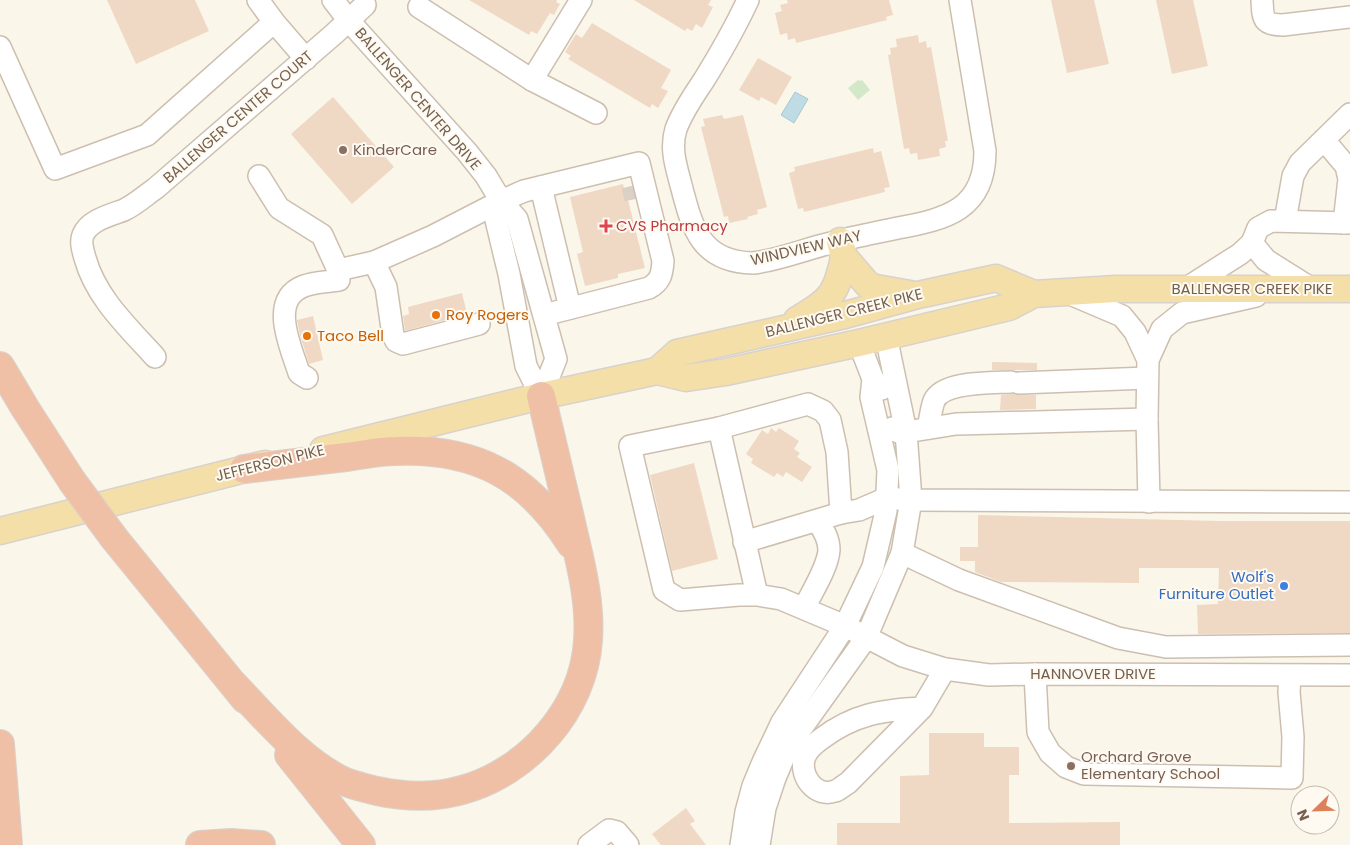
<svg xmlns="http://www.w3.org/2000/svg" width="1350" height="845" viewBox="0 0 1350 845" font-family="Poppins,sans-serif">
	<rect width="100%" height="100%" fill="#fbf6ea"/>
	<polygon fill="#d3e8c9" points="858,80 860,81 862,80 870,90 858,100 848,88"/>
	<polygon fill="#bfdbe4" stroke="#a6cad5" points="795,92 808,99 794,123 781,115"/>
	<g fill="#efd9c4">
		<polygon points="107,0 195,0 209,31 136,64"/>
		<polygon points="469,0 557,0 556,2 560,4 554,15 550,13 537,34 531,31 529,35"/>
		<polygon points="634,0 711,0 708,5 713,7 702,28 696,24 692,31 687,28 685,31"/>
		<polygon points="787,0 889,0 893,15 886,17 887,20 796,43 795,38 788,40 787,33 780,35 775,13 782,11 780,5 788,3"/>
		<polygon points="1051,0 1094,0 1109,64 1067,73"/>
		<polygon points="1156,0 1193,0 1208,66 1172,74"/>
		<polygon points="592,23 671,70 661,88 668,91 658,108 652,104 650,108 568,59 571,56 565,52 576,34 582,38"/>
		<polygon points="918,35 919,43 926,41 927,48 931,47 948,141 945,141 946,147 939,149 940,156 918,160 917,153 910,154 909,148 904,149 888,55 891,54 890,48 897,47 896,39"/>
		<polygon points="758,58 792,77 776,105 761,97 759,101 739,90"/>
		<polygon points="333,97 394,167 352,204 291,134"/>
		<polygon points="722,115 724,119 743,115 767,207 757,210 758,214 747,217 748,219 729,223 728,216 724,217 701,127 705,126 703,119"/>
		<polygon points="873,148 874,153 881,151 890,187 884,188 885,192 804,212 803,208 798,209 789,173 795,171 794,167"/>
		<polygon points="623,184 624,188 632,186 635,199 628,200 645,268 618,274 618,278 585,286 577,254 583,252 570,197"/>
		<polygon points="462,293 467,314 405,331 403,316 409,314 408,307"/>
		<polygon points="313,316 323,360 309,364 300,335 297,320"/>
		<polygon points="992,362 1037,363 1037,370 992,370"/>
		<polygon points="1013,394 1036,395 1036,409 1000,410 1001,395"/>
		<polygon points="771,428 776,432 779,428 799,441 794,449 800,453 797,457 812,467 802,482 786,472 783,477 777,473 774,477 751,463 753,459 746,454 762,430 768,434"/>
		<polygon points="694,463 718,559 672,571 650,475"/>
		<polygon points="978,515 1219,521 1350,521 1350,633 1198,634 1197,605 1218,604 1219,568 1139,568 1139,583 1001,582 975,572 975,561 960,561 960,547 978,547"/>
		<polygon points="929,733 984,733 984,747 1019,747 1019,775 1009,775 1009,823 1120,822 1120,845 837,845 837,823 900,823 900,776 929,775"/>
		<polygon points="686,808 695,821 690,824 706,845 661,845 652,834"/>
	</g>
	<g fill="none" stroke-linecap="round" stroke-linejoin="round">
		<polyline stroke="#dad0c3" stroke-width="21" stroke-dasharray="21 11" stroke-linecap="butt" points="632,186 635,199"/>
		<defs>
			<g id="minor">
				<polyline points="258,0 274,22 306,59"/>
				<polyline points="333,0 349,21 467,152 486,176 501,201 517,219 556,359 541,396"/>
				<path d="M 748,0 C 735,28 720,54 704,80 C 694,95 682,112 676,129 C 670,148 676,166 681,185 C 692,227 700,262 753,263 C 779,260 805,249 831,243 C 853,237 875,233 898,228 C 946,219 985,210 985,151 L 960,0"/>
				<path d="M 1262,0 C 1263,18 1262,25 1283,25 L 1350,17"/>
				<polyline points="419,7 532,80 596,113"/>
				<polyline points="0,47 55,169 147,135 274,22"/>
				<polyline points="532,80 581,0"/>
				<polyline points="1324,140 1346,166 1349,179 1344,223"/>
				<path d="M 259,176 L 279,208 L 322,235 L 338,270 L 339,280 C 328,282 314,282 304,286 C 268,300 291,347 299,373 L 307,378"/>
				<polyline points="541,187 570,308"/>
				<polyline points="501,201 496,220 509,274 526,366 541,396"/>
				<polyline points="1285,221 1293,176 1300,163 1350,114"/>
				<polyline points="1252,243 1258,228 1271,221 1350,223"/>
				<polyline points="374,262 386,287 393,335 396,341 403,344 479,324"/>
				<path d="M 338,270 L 374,262 L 433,236 L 501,201 L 524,191 L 639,163 L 663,261 C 662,274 661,281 649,288 L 544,315"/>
				<polyline points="1185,289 1240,254 1252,243 1266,260 1312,289"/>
				<polyline points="1068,293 1122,316 1135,332 1148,360"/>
				<polyline points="859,343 873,379 882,389"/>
				<path d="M 155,357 C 128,327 96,298 85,258 C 83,251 80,242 83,235 C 89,220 111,215 124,210 C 135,205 146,195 156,188 L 334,34 L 365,5"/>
				<polyline points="1019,383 1147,378"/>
				<polyline points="719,428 808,404 823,411 830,420 837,452 841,513 744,542"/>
				<polyline points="892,428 898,432 906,432 956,424 1147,419"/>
				<path d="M 928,428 C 930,420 931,409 934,401 C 943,381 992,383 1011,382"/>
				<polyline points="1149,502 1147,419 1148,360 1162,329 1182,313 1256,296"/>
				<polyline points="841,513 859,510 887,498 911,500 1350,502"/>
				<polyline points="902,553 959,580 1118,638 1166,647 1350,645"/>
				<polyline points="757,595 719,428 630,446 664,590 680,600 739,595 757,595 781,599 845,626 903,656 945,669 989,675 1035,674 1350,675"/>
				<path d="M 804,608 C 812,592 828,567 829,550 C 829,538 823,529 817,521"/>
				<polyline points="1035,674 1038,732 1050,753 1066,767 1084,774 1292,778 1293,737 1289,692 1290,676"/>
				<path d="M 922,708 C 882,710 854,714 821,739 C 814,744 806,751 804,759 C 800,777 816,798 835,791 C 839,790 844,785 848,783 L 922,708 L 945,669"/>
				<polyline points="589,845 609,830 617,832 628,845"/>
				<polyline points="741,845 746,812 753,786 763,762 782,722 845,626 873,567 886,511 888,470 871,397 873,379"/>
				<polyline points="759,845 765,808 775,778 788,747 866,638 902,553 911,500 906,432 886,336"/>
			</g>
			<g id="major">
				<polyline points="840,241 844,257 868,285 876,288 910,294"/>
				<path d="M 797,320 C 831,299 836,296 844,257"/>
				<polyline points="657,371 677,353 845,315 918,295 996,278 1034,294"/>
				<polyline points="323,450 541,396 657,371 686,378 726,372 859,343 1009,307 1034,294 1116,289 1350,289"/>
				<polyline points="0,531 265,464"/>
			</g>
			<g id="highway">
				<polyline points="0,366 25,408 72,481"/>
				<path d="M 244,469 C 278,465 312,461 346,457 C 363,455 379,451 396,451 C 476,448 528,476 571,544"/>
				<polyline points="114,538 245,699"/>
				<path d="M 234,685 C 265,717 300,760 341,780 C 351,785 365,788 377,791 C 405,797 434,798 462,790 C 528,772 584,709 588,640 C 591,599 579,558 570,518 C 560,477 551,437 541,396"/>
				<polyline points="0,744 8,845"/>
				<polyline points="289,755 361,845"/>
				<polyline points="200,845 231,843 261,845"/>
			</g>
		</defs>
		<use href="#minor" stroke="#cdbfb0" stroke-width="24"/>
		<use href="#major" stroke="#d8d2ce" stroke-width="29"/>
		<use href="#highway" stroke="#d8d2ce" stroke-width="30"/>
		<use href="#minor" stroke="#fff" stroke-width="21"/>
		<use href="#major" stroke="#f4dfa8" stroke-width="26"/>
		<use href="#highway" stroke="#f0c0a6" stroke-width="28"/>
		<defs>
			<polyline id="highway-bridge" points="72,481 114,538"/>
		</defs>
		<use href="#highway-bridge" stroke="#d8d2ce" stroke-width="30" stroke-linecap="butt"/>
		<use href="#highway-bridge" stroke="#f0c0a6" stroke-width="28"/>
	</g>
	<g fill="#8d6e63" stroke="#fefaf1" stroke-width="2">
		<circle cx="343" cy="150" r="5"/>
		<circle cx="1071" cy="766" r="5"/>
	</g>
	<path fill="#e0444e" stroke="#fefaf1" stroke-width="2" d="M603.5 218.5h5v5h5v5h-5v5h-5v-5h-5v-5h5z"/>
	<g fill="#e8710a" stroke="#fefaf1" stroke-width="2">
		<circle cx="436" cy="315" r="5"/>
		<circle cx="307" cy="336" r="5"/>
	</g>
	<circle fill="#3f7fe0" stroke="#fefaf1" stroke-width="2" cx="1284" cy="586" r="5"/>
	<g text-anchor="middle" stroke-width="4" stroke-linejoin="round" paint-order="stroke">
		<g font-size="15" fill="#75604f" stroke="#fefaf1">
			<text transform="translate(418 99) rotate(49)" y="5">BALLENGER CENTER DRIVE</text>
			<text transform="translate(238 117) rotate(-41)" y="5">BALLENGER CENTER COURT</text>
			<text transform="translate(806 248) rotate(-13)" y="5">WINDVIEW WAY</text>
			<text x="1252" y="294">BALLENGER CREEK PIKE</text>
			<text transform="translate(844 313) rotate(-14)" y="5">BALLENGER CREEK PIKE</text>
			<text transform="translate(270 463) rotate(-14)" y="5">JEFFERSON PIKE</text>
			<text x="1093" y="679">HANNOVER DRIVE</text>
		</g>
		<g font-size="15" fill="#785e54" stroke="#fefaf1" text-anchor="start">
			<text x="353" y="155">KinderCare</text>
			<text x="1081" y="762">Orchard Grove<tspan x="1081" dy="17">Elementary School</tspan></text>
		</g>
		<g font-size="15" fill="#be3a42" stroke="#fefaf1" text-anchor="start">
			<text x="616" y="231">CVS Pharmacy</text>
		</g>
		<g font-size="15" fill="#c56008" stroke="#fefaf1" text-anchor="start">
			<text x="446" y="320">Roy Rogers</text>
			<text x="317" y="341">Taco Bell</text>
		</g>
		<g font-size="15" fill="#366cbe" stroke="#fefaf1" text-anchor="end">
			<text x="1274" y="582">Wolf's<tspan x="1274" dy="17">Furniture Outlet</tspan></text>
		</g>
	</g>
	<g transform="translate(1315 810) rotate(247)"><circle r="24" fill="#fefaf1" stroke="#c7bcb0"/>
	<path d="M0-4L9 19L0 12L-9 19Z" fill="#dc8159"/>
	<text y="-8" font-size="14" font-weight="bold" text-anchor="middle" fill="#75604f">N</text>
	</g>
</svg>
